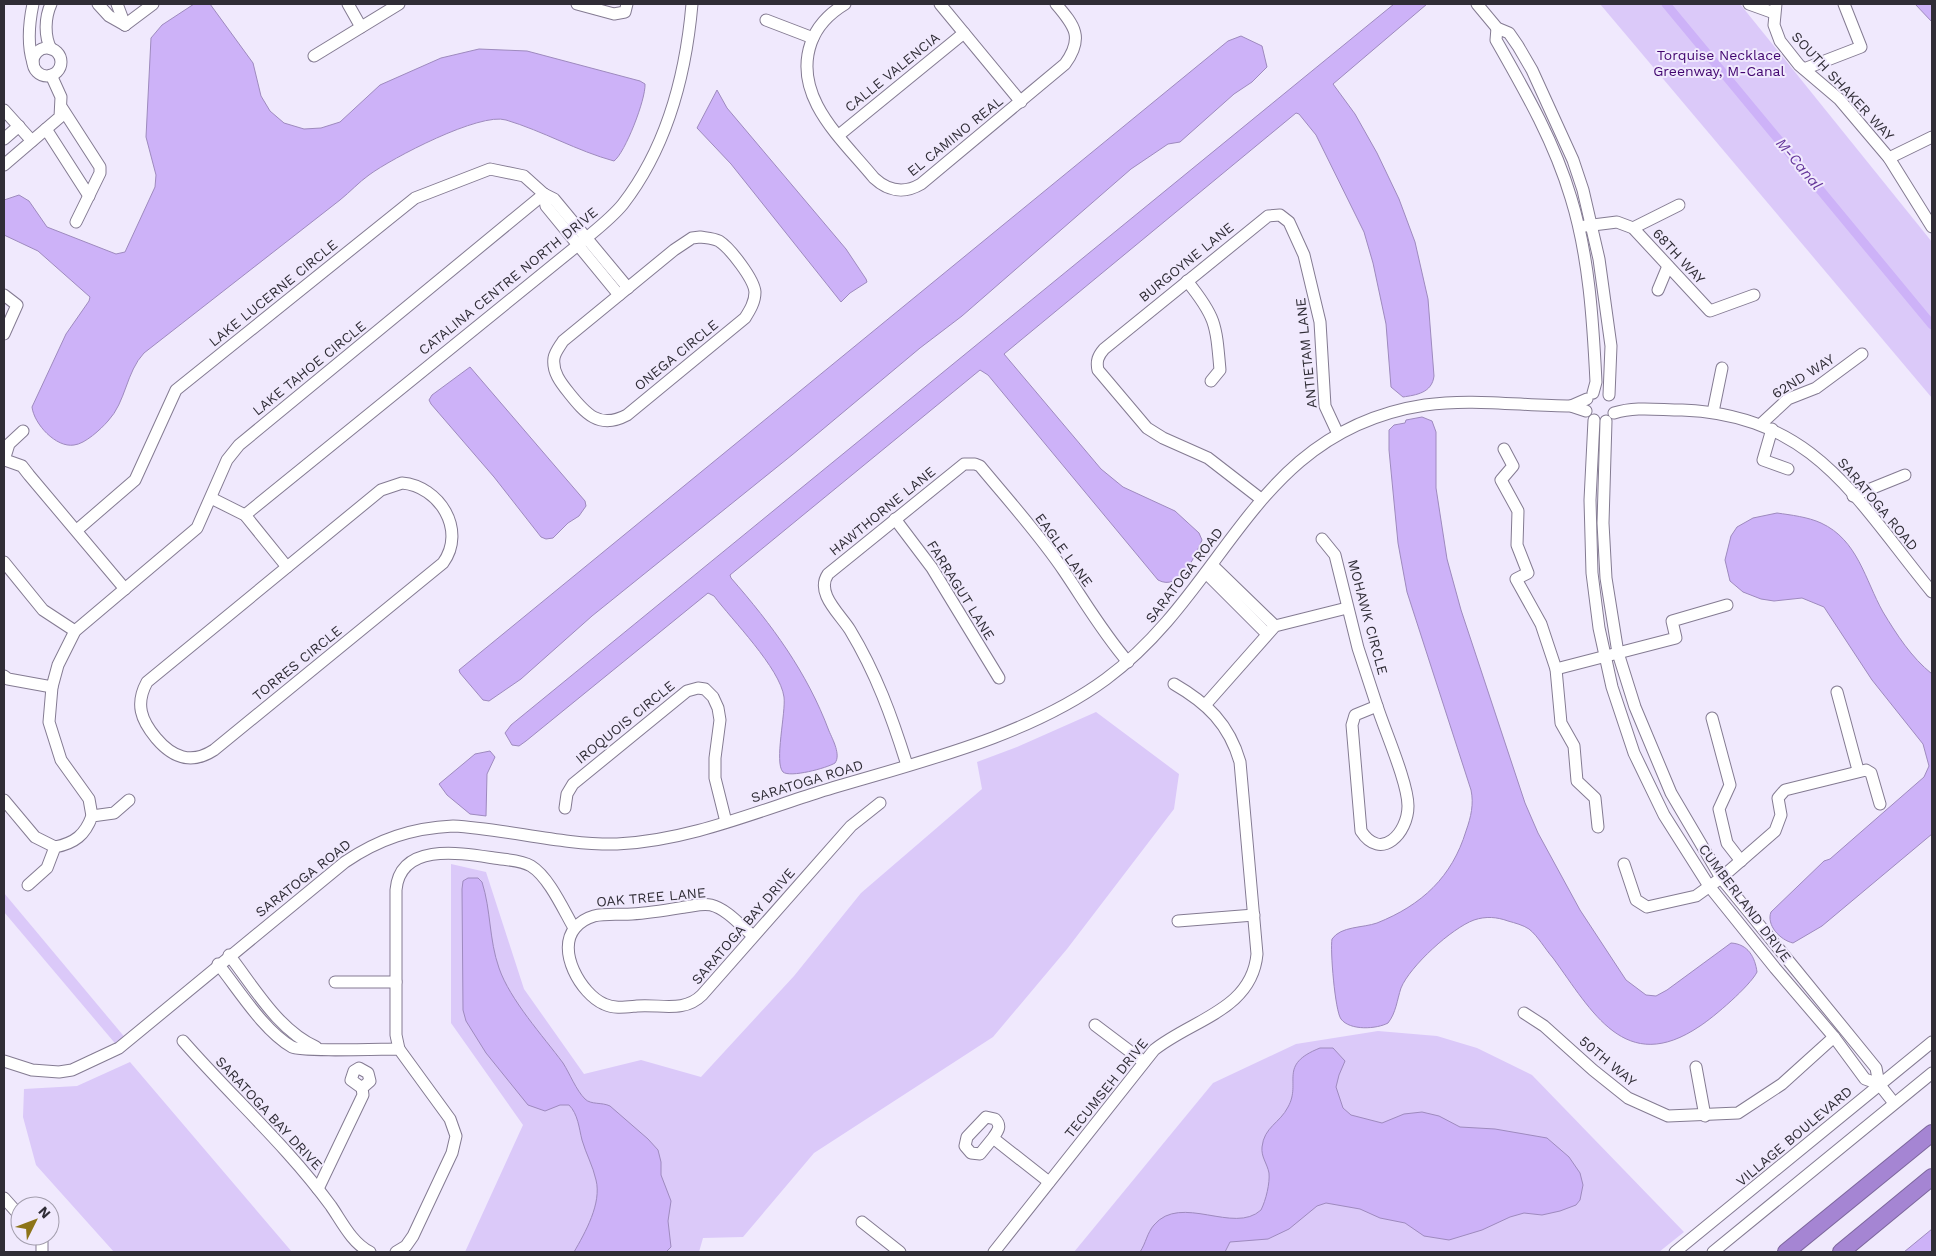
<svg xmlns="http://www.w3.org/2000/svg" width="1936" height="1256" viewBox="0 0 1936 1256" font-family="'Work Sans',sans-serif">
	<rect width="100%" height="100%" fill="#f0e9fd"/>
	<g fill="#dbc9f9">
		<polygon points="1600,4 1740,4 1932,242 1932,398"/>
		<polygon points="1096,712 1179,774 1174,809 1067,949 993,1037 814,1153 743,1237 703,1238 699,1252 465,1252 523,1125 451,1023 451,864 486,872 524,989 584,1074 641,1060 701,1077 794,976 861,893 982,789 977,762 1017,747"/>
		<polygon points="4,893 127,1040 119,1048 4,912"/>
		<polygon points="1378,1031 1437,1036 1477,1048 1532,1075 1684,1232 1659,1252 1074,1252 1213,1083 1296,1044"/>
		<polygon points="130,1062 292,1252 114,1252 36,1165 23,1117 24,1089 77,1086"/>
	</g>
	<g fill="#cdb2f8" stroke="#9e8abe">
		<path d="M 194,4 L 210,4 L 253,63 L 261,96 L 270,111 L 284,123 L 304,129 L 321,128 L 340,122 L 380,85 L 441,58 L 479,49 L 527,51 L 640,81 L 645,84 C 646,99 625,153 614,161 C 577,151 543,131 506,120 C 480,112 392,158 369,175 C 359,182 350,192 340,200 L 144,353 C 126,372 126,402 108,421 C 101,429 85,444 74,445 C 56,448 34,424 32,407 L 66,334 L 89,301 L 90,297 L 38,251 L 4,235 L 4,200 L 19,195 L 29,201 L 47,227 L 116,254 L 125,252 L 155,187 L 156,175 L 146,137 L 151,38 L 162,25 Z"/>
		<path d="M 1394,4 L 1427,4 L 1333,84 L 1355,114 L 1377,153 L 1399,199 L 1415,242 L 1428,299 L 1434,376 C 1432,393 1416,395 1403,397 L 1391,387 L 1386,324 L 1373,263 L 1364,232 L 1316,135 L 1299,114 L 1296,113 L 1004,354 L 1101,469 L 1123,487 L 1175,511 L 1199,533 L 1202,540 C 1195,556 1180,592 1158,580 L 988,375 L 980,370 L 730,575 L 731,578 C 772,625 807,672 829,731 C 833,740 841,755 835,763 C 827,768 790,778 783,772 C 774,763 786,712 784,697 C 780,668 732,620 714,596 L 708,593 L 526,741 L 519,746 L 512,745 L 505,733 L 511,725 Z"/>
		<polygon points="1915,4 1932,4 1932,22"/>
		<polygon points="1241,36 1262,46 1267,67 1252,82 1234,94 1180,142 1168,144 1131,169 962,316 920,348 792,455 592,616 521,679 489,701 483,700 460,673 459,670 1228,41"/>
		<polygon points="717,90 727,108 846,249 866,279 867,282 850,293 841,302 731,164 697,128"/>
		<polygon points="470,367 585,501 586,506 579,516 568,523 553,538 546,539 541,537 494,477 431,404 429,400 432,395"/>
		<path d="M 1422,417 L 1432,421 L 1436,432 L 1436,488 L 1447,559 L 1461,610 L 1525,803 L 1538,833 L 1580,910 L 1626,980 L 1646,995 L 1656,996 L 1667,990 L 1731,943 C 1748,944 1755,957 1757,972 C 1750,986 1714,1017 1700,1026 C 1625,1077 1592,1011 1553,958 C 1545,949 1538,936 1529,929 C 1523,925 1515,923 1508,921 C 1497,917 1486,916 1474,920 C 1452,928 1410,966 1401,988 C 1397,1000 1396,1013 1388,1023 C 1377,1029 1350,1031 1341,1019 C 1335,1011 1330,950 1332,939 C 1341,926 1363,928 1377,923 C 1422,905 1452,877 1466,831 C 1471,817 1474,804 1471,790 L 1407,592 L 1398,543 L 1389,450 L 1389,430 L 1394,425 L 1405,423 L 1406,420 Z"/>
		<path d="M 1777,513 C 1791,515 1808,517 1821,523 C 1858,540 1865,580 1883,612 C 1897,635 1911,657 1932,674 L 1932,834 L 1822,926 L 1793,943 C 1780,940 1766,925 1771,912 L 1824,861 L 1830,859 L 1924,777 L 1929,766 L 1923,744 L 1872,680 L 1824,607 L 1802,598 L 1774,601 L 1761,599 L 1743,592 L 1730,581 L 1725,560 L 1731,536 L 1737,527 L 1753,518 Z"/>
		<polygon points="490,751 495,757 487,774 486,816 470,814 447,795 439,784 475,754"/>
		<path d="M 468,878 L 478,878 L 482,882 C 491,910 489,940 499,968 C 510,1000 543,1036 563,1063 C 570,1074 576,1090 585,1099 C 591,1105 602,1102 610,1106 L 648,1139 L 658,1150 L 661,1162 L 661,1175 L 671,1201 L 668,1221 L 671,1247 L 666,1252 L 574,1252 C 585,1233 602,1203 596,1180 C 593,1166 586,1154 582,1140 C 579,1128 578,1114 569,1105 L 560,1105 L 545,1111 L 528,1105 L 486,1053 L 466,1021 L 463,1010 L 462,889 L 463,881 Z"/>
		<path d="M 1320,1048 L 1333,1048 L 1345,1061 L 1339,1075 L 1336,1087 L 1343,1108 L 1351,1115 L 1382,1123 L 1404,1114 L 1422,1112 L 1439,1116 L 1460,1127 L 1495,1129 L 1547,1138 L 1569,1157 L 1580,1173 L 1583,1185 L 1580,1200 L 1576,1205 L 1560,1211 L 1542,1215 L 1524,1213 L 1510,1217 L 1482,1230 L 1449,1240 L 1424,1236 L 1405,1223 L 1380,1218 L 1360,1209 L 1326,1203 L 1317,1206 L 1289,1229 L 1268,1239 L 1230,1242 L 1225,1252 L 1140,1252 C 1146,1243 1147,1233 1154,1225 C 1181,1193 1234,1235 1261,1210 C 1266,1200 1270,1183 1269,1173 C 1267,1163 1261,1157 1262,1147 C 1264,1127 1280,1123 1288,1107 C 1302,1082 1277,1065 1320,1048 Z"/>
		<polygon points="1932,1229 1932,1252 1904,1252"/>
	</g>
	<g fill="none" stroke-linecap="round" stroke-linejoin="round">
		<polyline stroke="#cdb2f8" stroke-width="9" points="1666,4 1932,325"/>
		<defs>
			<g id="minor">
				<path d="M 33,4 C 29,23 27,44 33,63"/>
				<path d="M 51,4 C 45,17 44,36 51,49"/>
				<polyline points="98,4 109,16 125,25"/>
				<polyline points="117,4 125,25"/>
				<polyline points="348,4 361,27"/>
				<polyline points="577,4 614,14 625,12 627,4"/>
				<path d="M 845,4 C 830,13 817,26 811,43 C 792,97 843,140 874,178 C 888,191 904,194 921,184 L 1065,64 C 1084,38 1075,26 1056,4"/>
				<polyline points="940,4 1021,102"/>
				<polyline points="1477,4 1497,28 1509,33 1518,46 1532,70 1573,160 1583,190 1599,259 1611,346 1609,395"/>
				<polyline points="1749,4 1774,13"/>
				<polyline points="1776,4 1774,25 1780,41 1799,65 1839,99 1889,158 1932,227"/>
				<polyline points="766,20 813,38"/>
				<polyline points="125,25 153,4"/>
				<path d="M 1497,28 L 1496,40 C 1525,91 1554,141 1571,198 C 1589,256 1593,321 1596,382 L 1593,393"/>
				<circle cx="47" cy="62" r="14"/>
				<polyline points="314,56 399,4"/>
				<polyline points="1804,69 1861,47 1844,4"/>
				<polyline points="62,108 100,167 100,173 76,222"/>
				<polyline points="4,110 32,141"/>
				<polyline points="46,129 89,196"/>
				<polyline points="839,135 964,33"/>
				<polyline points="4,139 19,126"/>
				<polyline points="1889,158 1932,137"/>
				<polyline points="4,165 60,117 61,97 51,75"/>
				<polyline points="544,194 546,206 619,295"/>
				<polyline points="1585,226 1617,222 1633,228 1710,311 1754,295"/>
				<polyline points="1633,228 1679,205"/>
				<path d="M 700,237 C 706,238 713,238 719,241 C 730,248 754,279 755,292 C 755,302 750,310 745,318 L 627,415 C 599,430 585,413 569,393 C 561,383 552,372 554,358 C 555,352 560,346 563,341 L 674,250 L 692,238 Z"/>
				<path d="M 1187,281 C 1216,317 1216,324 1220,370 L 1211,381"/>
				<polyline points="1658,290 1668,266"/>
				<polyline points="4,295 17,305 4,334"/>
				<polyline points="1571,406 1587,399"/>
				<polyline points="1713,412 1722,368"/>
				<path d="M 1614,413 C 1636,406 1659,410 1682,410 C 1815,415 1856,500 1932,592"/>
				<polyline points="1594,420 1590,500 1592,573 1599,628 1612,687 1634,753 1664,815 1709,886 1775,968 1834,1037 1865,1079 1879,1084 1894,1103"/>
				<polyline points="1606,421 1603,523 1606,578 1618,653 1635,707 1671,793 1721,878 1876,1068 1879,1084"/>
				<polyline points="1761,424 1788,399 1816,388 1862,354"/>
				<polyline points="1772,429 1763,460 1788,469"/>
				<polyline points="1504,449 1513,466 1501,480 1518,511 1517,545 1528,573 1516,579 1541,624 1556,669 1561,723 1574,746 1577,781 1595,798 1598,827"/>
				<polyline points="4,460 9,444 23,431"/>
				<polyline points="5,460 22,466 29,475 125,589"/>
				<path d="M 402,483 C 439,486 467,530 443,563 L 214,750 C 191,765 172,757 156,738 C 141,720 135,704 147,682 L 381,490 Z"/>
				<polyline points="1853,496 1905,475"/>
				<polyline points="211,498 245,515 287,567"/>
				<path d="M 1261,499 L 1208,458 L 1163,438 L 1147,428 L 1098,370 C 1096,361 1098,356 1104,349 L 1268,216 L 1280,215 L 1289,222 L 1304,255 L 1320,322 L 1325,406 L 1338,434"/>
				<path d="M 245,515 L 578,245 C 593,232 611,219 623,204 C 667,147 686,73 692,4"/>
				<polyline points="895,519 932,568 999,678"/>
				<polyline points="77,530 135,480 176,390 415,198 490,169 524,176 544,194 554,199 628,288"/>
				<polyline points="1322,539 1335,555 1358,648 1377,706"/>
				<polyline points="4,562 43,610 75,631"/>
				<polyline points="1212,565 1275,626"/>
				<polyline points="1206,573 1267,634"/>
				<polyline points="1556,669 1676,638 1672,621 1727,605"/>
				<polyline points="4,676 8,679 52,687"/>
				<polyline points="1837,692 1858,770"/>
				<polyline points="1206,704 1275,626 1347,608"/>
				<path d="M 1377,706 C 1385,731 1408,783 1408,806 C 1408,833 1381,862 1361,831 L 1352,725 L 1355,715 Z"/>
				<polyline points="1712,718 1730,785 1719,809 1727,843 1741,861"/>
				<path d="M 907,765 C 892,717 876,673 850,630 C 840,614 815,593 828,574 L 964,464 L 975,464 L 980,466 C 1009,501 1039,534 1064,571 C 1085,602 1103,633 1128,662"/>
				<polyline points="4,800 35,837 55,847"/>
				<polyline points="565,808 567,794 573,784 687,691 698,688 705,689 713,697 718,708 720,720 715,758 715,778 726,822"/>
				<polyline points="92,816 89,799 61,760 49,722 52,687 58,665 75,631 197,528 227,460 239,445 544,194"/>
				<polyline points="1624,864 1636,900 1647,907 1696,896 1721,878 1775,831 1781,815 1778,798 1785,790 1866,770 1871,773 1880,804"/>
				<path d="M 28,885 L 47,868 L 55,847 C 75,843 85,835 92,816 L 114,813 L 129,800"/>
				<polyline points="1178,921 1254,915"/>
				<path d="M 753,936 C 741,926 727,909 711,905 C 702,903 694,906 685,907 C 667,910 650,913 632,914 C 620,915 606,913 594,916 C 587,918 580,922 575,928 C 556,950 581,994 604,1004 C 614,1009 626,1007 637,1006 C 661,1004 684,1013 702,995 L 851,826 L 880,803"/>
				<path d="M 229,955 C 254,987 278,1030 316,1047"/>
				<path d="M 218,964 C 239,990 263,1030 292,1047 C 302,1052 382,1049 399,1049 L 450,1119 L 456,1136 L 452,1153 L 413,1236 L 406,1246 L 396,1252"/>
				<polyline points="335,982 396,982"/>
				<polyline points="1524,1013 1544,1026 1593,1070 1628,1098 1668,1116 1738,1113 1782,1084 1834,1037"/>
				<polyline points="1095,1025 1144,1062"/>
				<path d="M 183,1041 C 232,1097 287,1146 331,1206 C 342,1222 352,1243 370,1252"/>
				<path d="M 399,1049 L 396,1035 L 396,890 C 400,842 461,853 494,858 C 506,860 521,860 531,866 C 549,877 564,911 574,928"/>
				<path d="M 4,1061 L 32,1070 L 59,1072 L 72,1070 L 119,1048 L 345,862 C 379,839 412,828 453,826 C 508,829 561,845 617,844 C 686,841 753,813 819,792 C 914,763 1026,738 1106,679 C 1229,588 1253,431 1425,405 C 1472,398 1523,406 1571,406 L 1586,411"/>
				<polyline points="1696,1067 1705,1116"/>
				<path d="M 993,1138 C 998,1131 1002,1126 995,1119 L 986,1117 L 967,1137 L 965,1146 L 971,1153 L 980,1154 L 993,1138 L 1049,1182"/>
				<polyline points="318,1189 363,1095 362,1088 370,1081 368,1073 359,1068 354,1071 351,1080 362,1088"/>
				<polyline points="4,1198 20,1216"/>
				<polyline points="862,1222 900,1252"/>
				<polyline points="38,1236 42,1242 42,1252"/>
				<path d="M 994,1252 L 1154,1050 C 1191,1020 1252,1010 1257,954 L 1240,762 C 1229,724 1207,703 1174,684"/>
				<polyline points="1675,1252 1932,1042"/>
				<polyline points="1713,1252 1932,1073"/>
			</g>
			<g id="highway">
				<polyline points="1786,1252 1932,1133"/>
				<polyline points="1841,1252 1932,1177"/>
			</g>
		</defs>
		<use href="#minor" stroke="#847b92" stroke-width="13"/>
		<use href="#highway" stroke="#7c669c" stroke-width="18"/>
		<use href="#minor" stroke="#fff" stroke-width="11"/>
		<use href="#highway" stroke="#a585d3" stroke-width="16"/>
	</g>
	<g text-anchor="middle" stroke-width="4" stroke-linejoin="round" paint-order="stroke">
		<g font-size="14" fill="#41056f" stroke="#f0e9fd">
			<text x="1719" y="60">Torquise Necklace<tspan x="1719" dy="16">Greenway, M-Canal</tspan></text>
		</g>
		<g font-size="14" fill="#302d36" stroke="#f0e9fd">
			<text transform="translate(892 72) rotate(-39)" y="5">CALLE VALENCIA</text>
			<text transform="translate(1843 86) rotate(47)" y="5">SOUTH SHAKER WAY</text>
			<text transform="translate(955 136) rotate(-39)" y="5">EL CAMINO REAL</text>
			<text transform="translate(1679 256) rotate(47)" y="5">68TH WAY</text>
			<text transform="translate(1186 262) rotate(-39)" y="5">BURGOYNE LANE</text>
			<text transform="translate(508 281) rotate(-39)" y="5">CATALINA CENTRE NORTH DRIVE</text>
			<text transform="translate(273 293) rotate(-39)" y="5">LAKE LUCERNE CIRCLE</text>
			<text transform="translate(1306 353) rotate(-96)" y="5">ANTIETAM LANE</text>
			<text transform="translate(676 355) rotate(-39)" y="5">ONEGA CIRCLE</text>
			<text transform="translate(309 368) rotate(-39)" y="5">LAKE TAHOE CIRCLE</text>
			<text transform="translate(1803 376) rotate(-32)" y="5">62ND WAY</text>
			<text transform="translate(1878 504) rotate(50)" y="5">SARATOGA ROAD</text>
			<text transform="translate(882 511) rotate(-39)" y="5">HAWTHORNE LANE</text>
			<text transform="translate(1064 550) rotate(54)" y="5">EAGLE LANE</text>
			<text transform="translate(1184 575) rotate(-52)" y="5">SARATOGA ROAD</text>
			<text transform="translate(961 590) rotate(58)" y="5">FARRAGUT LANE</text>
			<text transform="translate(1368 617) rotate(75)" y="5">MOHAWK CIRCLE</text>
			<text transform="translate(297 663) rotate(-39)" y="5">TORRES CIRCLE</text>
			<text transform="translate(625 722) rotate(-39)" y="5">IROQUOIS CIRCLE</text>
			<text transform="translate(807 781) rotate(-17)" y="5">SARATOGA ROAD</text>
			<text transform="translate(303 878) rotate(-38)" y="5">SARATOGA ROAD</text>
			<text transform="translate(651 897) rotate(-5)" y="5">OAK TREE LANE</text>
			<text transform="translate(1745 903) rotate(53)" y="5">CUMBERLAND DRIVE</text>
			<text transform="translate(743 926) rotate(-49)" y="5">SARATOGA BAY DRIVE</text>
			<text transform="translate(1608 1061) rotate(40)" y="5">50TH WAY</text>
			<text transform="translate(1106 1088) rotate(-51)" y="5">TECUMSEH DRIVE</text>
			<text transform="translate(269 1113) rotate(47)" y="5">SARATOGA BAY DRIVE</text>
			<text transform="translate(1794 1136) rotate(-40)" y="5">VILLAGE BOULEVARD</text>
		</g>
		<g font-size="15" font-style="italic" fill="#65369a" stroke="#f0e9fd">
			<text transform="translate(1799 164) rotate(50)" y="5">M-Canal</text>
		</g>
	</g>
	<rect width="1936" height="1256" fill="none" stroke="#302d36" stroke-width="10"/>
	<g transform="translate(35 1221) rotate(48)"><circle r="24" fill="#f0e9fd" stroke="#a39ead"/>
	<path d="M0-4L9 19L0 12L-9 19Z" fill="#8d7418"/>
	<text y="-8" font-size="14" font-weight="bold" text-anchor="middle" fill="#302d36">N</text>
	</g>
</svg>
